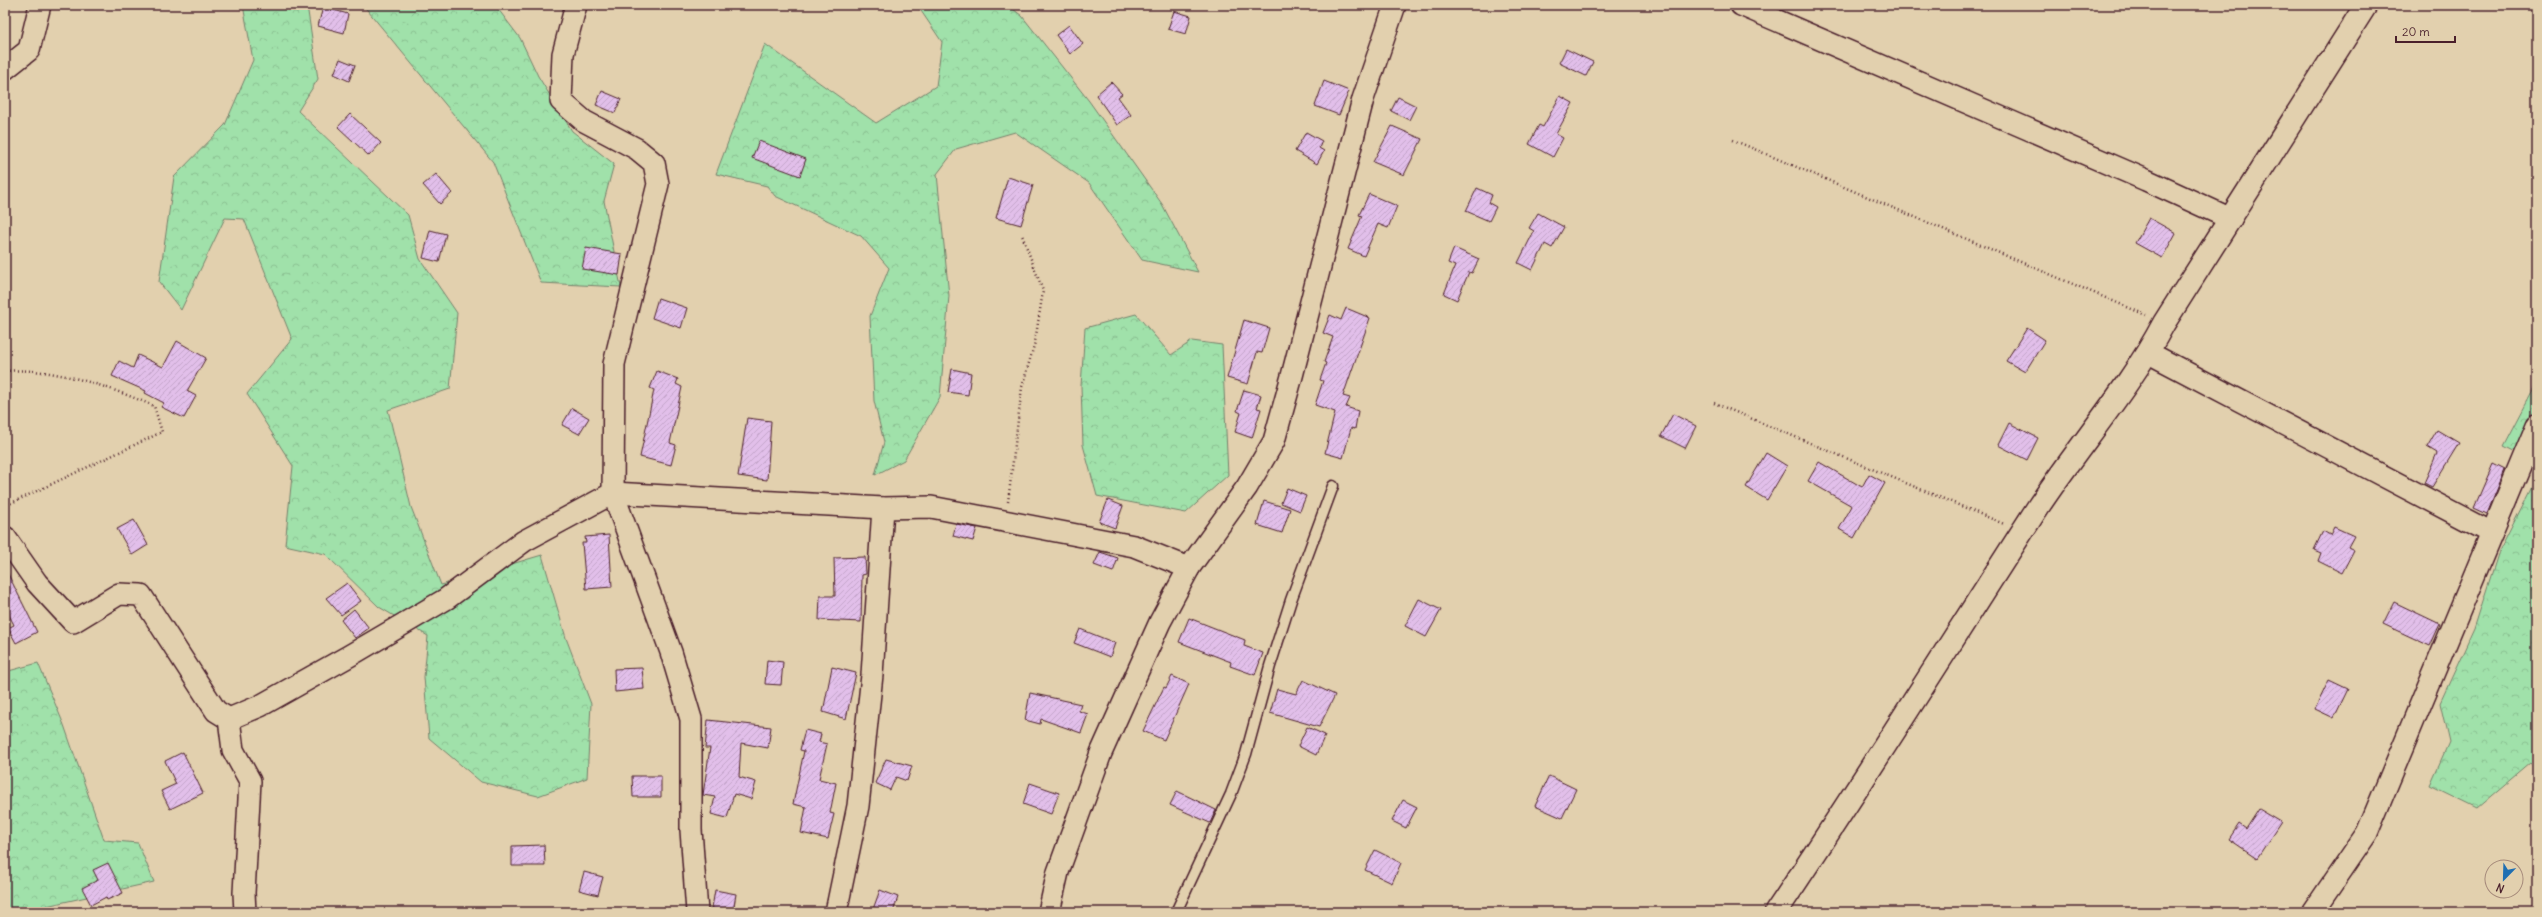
<svg xmlns="http://www.w3.org/2000/svg" width="2542" height="917" viewBox="0 0 2542 917" font-family="Delius,sans-serif">
	<defs>
		<pattern id="forest-crowns" width="20" height="18" patternUnits="userSpaceOnUse"><rect width="20" height="18" fill="#a0e1aa"/><path d="M2 6a3 3 0 1 1 6 0M12 15a3 3 0 1 1 6 0" fill="none" stroke="#8bc192"/></pattern>
		<pattern id="building-hatch" width="6" height="6" patternUnits="userSpaceOnUse"><rect width="6" height="6" fill="#e2bfea"/><path d="M-1 1l2-2M0 6l6-6M5 7l2-2" fill="none" stroke="#c3a4c9"/></pattern>
	</defs>
	<rect width="100%" height="100%" fill="#e2d0ae"/>
	<filter id="ink" filterUnits="userSpaceOnUse"><feTurbulence type="fractalNoise" baseFrequency=".025" numOctaves="2"/><feDisplacementMap in="SourceGraphic" scale="8" xChannelSelector="R" yChannelSelector="G"/><feConvolveMatrix kernelMatrix="1 2 1 2 8 2 1 2 1" color-interpolation-filters="sRGB"/></filter>
	<g filter="url(#ink)">
		<g fill="url(#forest-crowns)" stroke="#75806a">
			<polygon points="243,5 307,5 318,79 298,111 408,215 420,259 457,313 450,389 388,410 411,507 441,585 542,555 566,638 591,704 587,778 538,796 481,782 429,738 424,677 428,636 379,607 325,554 285,545 293,466 247,394 292,339 244,219 225,218 181,310 159,282 174,177 225,125 253,60"/>
			<polygon points="363,5 495,5 520,38 538,76 572,131 614,164 604,201 621,287 541,283 493,162"/>
			<polygon points="917,5 1008,5 1022,16 1089,101 1162,204 1198,272 1142,260 1089,183 1015,132 956,149 937,174 949,296 940,397 904,460 875,475 884,442 874,401 870,316 889,268 861,236 775,196 767,186 716,174 765,44 876,123 936,86 942,42"/>
			<polygon points="1136,314 1171,355 1192,341 1222,345 1228,475 1186,513 1097,496 1083,445 1081,386 1085,328"/>
			<polygon points="2537,383 2537,463 2504,446"/>
			<polygon points="2537,477 2537,770 2530,763 2477,808 2430,785 2449,742 2440,703 2474,629 2498,554"/>
			<polygon points="38,663 64,725 104,840 138,843 154,882 19,912 5,912 5,672"/>
		</g>
		<g fill="url(#building-hatch)" stroke="#4a1f2b">
			<polygon points="323,7 348,14 344,33 318,26"/>
			<polygon points="1174,11 1191,16 1186,34 1168,29"/>
			<polygon points="1069,25 1083,44 1070,54 1056,35"/>
			<polygon points="1566,49 1593,62 1586,76 1559,63"/>
			<polygon points="340,59 355,65 349,81 334,74"/>
			<polygon points="1324,81 1349,91 1339,115 1315,106"/>
			<polygon points="1111,82 1122,94 1118,97 1131,115 1117,125 1096,95"/>
			<polygon points="602,91 621,99 615,113 596,105"/>
			<polygon points="1560,96 1573,103 1556,134 1563,138 1553,157 1529,144 1539,125 1543,127"/>
			<polygon points="1398,97 1416,106 1409,120 1391,111"/>
			<polygon points="350,114 381,143 369,156 338,127"/>
			<polygon points="1392,126 1422,139 1404,175 1373,162"/>
			<polygon points="1306,132 1322,141 1319,148 1324,151 1317,164 1295,151"/>
			<polygon points="759,141 806,159 800,176 752,158"/>
			<polygon points="436,174 452,193 440,204 423,185"/>
			<polygon points="1008,177 1033,185 1021,225 996,218"/>
			<polygon points="1477,188 1492,195 1489,203 1496,207 1489,221 1466,211"/>
			<polygon points="1369,194 1397,206 1388,228 1378,224 1364,256 1348,249 1362,216 1359,215"/>
			<polygon points="1538,213 1564,227 1552,248 1545,244 1532,270 1518,263 1534,231 1529,228"/>
			<polygon points="2149,218 2176,233 2162,258 2135,243"/>
			<polygon points="430,230 446,234 439,262 423,258"/>
			<polygon points="586,248 622,254 619,275 582,269"/>
			<polygon points="1454,248 1479,259 1472,273 1469,272 1457,300 1444,294 1455,266 1448,263"/>
			<polygon points="658,298 687,308 681,328 652,318"/>
			<polygon points="1346,308 1370,318 1343,396 1350,398 1346,407 1358,411 1355,429 1351,428 1343,458 1325,453 1335,412 1315,405 1323,381 1320,380 1326,363 1324,362 1333,337 1323,333 1330,315 1341,320"/>
			<polygon points="1244,320 1269,328 1262,353 1257,352 1248,384 1227,378"/>
			<polygon points="2027,328 2045,340 2025,372 2006,361"/>
			<polygon points="177,341 206,358 187,391 196,396 184,418 161,407 164,403 145,393 146,391 112,376 119,361 133,368 138,355 163,367"/>
			<polygon points="952,369 971,373 968,395 948,392"/>
			<polygon points="657,371 678,379 676,384 682,387 670,443 676,445 671,465 640,457 654,390 650,388"/>
			<polygon points="1244,390 1261,395 1257,408 1261,409 1252,438 1235,432 1241,413 1237,411"/>
			<polygon points="572,408 589,418 579,434 562,425"/>
			<polygon points="1673,414 1696,426 1685,448 1661,436"/>
			<polygon points="747,418 771,421 767,480 738,476"/>
			<polygon points="2009,423 2038,438 2027,460 1998,445"/>
			<polygon points="2437,430 2459,443 2432,487 2424,483 2437,453 2427,447"/>
			<polygon points="1766,453 1787,466 1767,500 1746,487"/>
			<polygon points="1819,462 1862,487 1869,474 1885,483 1854,538 1839,529 1852,506 1808,481"/>
			<polygon points="2493,464 2505,470 2487,514 2474,508"/>
			<polygon points="1287,488 1306,496 1300,511 1281,503"/>
			<polygon points="1108,500 1123,506 1115,528 1099,522"/>
			<polygon points="1264,501 1290,509 1282,533 1257,525"/>
			<polygon points="134,520 148,545 132,555 117,529"/>
			<polygon points="956,524 977,528 973,541 953,536"/>
			<polygon points="2334,527 2354,536 2348,547 2354,550 2342,573 2318,561 2321,553 2314,550 2323,531 2330,535"/>
			<polygon points="609,535 612,587 586,589 582,543 586,543 585,537"/>
			<polygon points="1100,552 1118,558 1113,572 1094,565"/>
			<polygon points="865,557 866,574 862,575 861,622 819,620 820,596 835,596 834,558"/>
			<polygon points="5,568 37,632 16,643 8,628 14,625 5,607"/>
			<polygon points="347,583 361,601 341,615 326,598"/>
			<polygon points="1419,599 1441,610 1426,637 1405,626"/>
			<polygon points="2394,602 2440,624 2430,646 2383,624"/>
			<polygon points="354,609 369,628 355,638 341,620"/>
			<polygon points="1189,618 1245,640 1244,646 1263,653 1255,675 1230,666 1231,662 1179,642"/>
			<polygon points="1080,629 1115,643 1110,657 1074,643"/>
			<polygon points="767,660 783,662 781,685 765,684"/>
			<polygon points="832,667 856,673 846,719 823,712"/>
			<polygon points="642,668 644,689 615,692 614,669"/>
			<polygon points="1172,676 1189,684 1164,740 1143,731 1164,687 1166,688"/>
			<polygon points="1303,680 1335,695 1319,727 1270,713 1277,689 1296,694"/>
			<polygon points="2329,680 2348,689 2334,718 2315,709"/>
			<polygon points="1030,693 1081,704 1079,711 1088,714 1081,733 1041,719 1040,724 1025,720"/>
			<polygon points="708,720 771,727 768,748 741,743 739,777 756,782 751,799 734,794 727,818 711,814 715,797 703,795 710,748 705,748"/>
			<polygon points="1307,727 1325,735 1316,755 1298,746"/>
			<polygon points="805,730 821,734 819,742 827,744 819,779 836,783 830,813 834,814 828,839 801,833 806,807 793,804 804,751 800,750"/>
			<polygon points="183,752 203,793 170,809 161,791 176,784 165,761"/>
			<polygon points="886,759 912,766 907,781 896,777 890,790 875,783"/>
			<polygon points="632,776 661,776 661,797 633,797"/>
			<polygon points="1549,776 1576,789 1562,818 1535,806"/>
			<polygon points="1030,783 1059,793 1051,814 1023,804"/>
			<polygon points="1177,791 1216,810 1210,823 1170,805"/>
			<polygon points="1403,800 1417,807 1406,828 1392,821"/>
			<polygon points="2259,809 2281,822 2257,858 2229,839 2239,824 2246,829"/>
			<polygon points="544,845 545,866 512,866 512,846"/>
			<polygon points="1375,850 1401,863 1392,883 1365,870"/>
			<polygon points="108,863 123,893 107,900 106,897 91,905 82,888 98,880 93,870"/>
			<polygon points="584,872 603,877 598,895 579,890"/>
			<polygon points="715,890 736,894 733,912 712,908"/>
			<polygon points="880,890 898,897 893,912 872,912"/>
		</g>
		<g fill="none" stroke-linecap="round" stroke-linejoin="round">
			<defs>
				<polyline id="service" points="1176,912 1231,794 1246,754 1270,666 1291,600 1333,486"/>
				<g id="minor">
					<polyline points="576,5 563,54 561,101 584,121 637,149 654,163 658,184 614,364 613,493 671,652 691,719 691,830 697,912"/>
					<polyline points="1741,5 2146,180 2231,219"/>
					<polyline points="5,69 29,50 40,5"/>
					<polyline points="2149,353 2492,533"/>
					<polyline points="5,537 37,583 73,622 119,594 141,595 216,711 229,719 233,750 250,781 244,893 245,912"/>
					<polyline points="229,719 260,706 349,656 446,599 524,541 613,493 883,508 931,507 1134,546 1189,568"/>
					<polyline points="836,912 858,806 872,675 883,508"/>
					<polyline points="1049,912 1058,872 1101,753 1160,622 1189,568 1247,487 1274,441 1292,376 1363,99 1395,5"/>
					<polyline points="2313,912 2367,833 2537,425"/>
				</g>
				<path id="secondary" d="M 1776,912 C 1866,778 1951,642 2038,507 C 2079,445 2129,389 2164,323 L 2366,5"/>
			</defs>
			<use href="#service" stroke="#4a1f2b" stroke-width="13"/>
			<use href="#minor" stroke="#4a1f2b" stroke-width="24"/>
			<use href="#secondary" stroke="#4a1f2b" stroke-width="25"/>
			<g stroke="#4a1f2b" stroke-width="2.5" stroke-dasharray="1 3" stroke-linecap="butt">
				<polyline points="1733,140 2146,315"/>
				<path d="M 5,371 C 55,367 109,387 154,406 L 162,432 L 5,506"/>
				<polyline points="1714,403 2004,524"/>
				<polyline points="1008,502 1022,387 1035,342 1043,291 1022,235"/>
			</g>
			<use href="#service" stroke="#e2d0ae" stroke-width="10"/>
			<use href="#minor" stroke="#e2d0ae" stroke-width="21"/>
			<use href="#secondary" stroke="#e2d0ae" stroke-width="22"/>
		</g>
	</g>
	<rect width="2542" height="917" fill="none" stroke="#e2d0ae" stroke-width="20"/>
	<rect x="10" y="10" width="2522" height="897" fill="none" stroke="#4a1f2b" stroke-width="1.5" filter="url(#ink)"/>
	<g transform="translate(2504 879) rotate(203)"><circle r="19" fill="#e2d0ae" stroke="#a5897a"/>
	<path d="M0-3L7 15L0 10L-7 15Z" fill="#1f6fb2"/>
	<text y="-6" font-size="11" font-weight="bold" text-anchor="middle" fill="#4a1f2b">N</text>
	</g>
	<path d="M2396 36v6h59v-6" fill="none" stroke="#4a1f2b" stroke-width="2"/>
	<text x="2402" y="36" font-size="12" fill="#4a1f2b" stroke="#e2d0ae" stroke-width="3" paint-order="stroke">20 m</text>
</svg>
